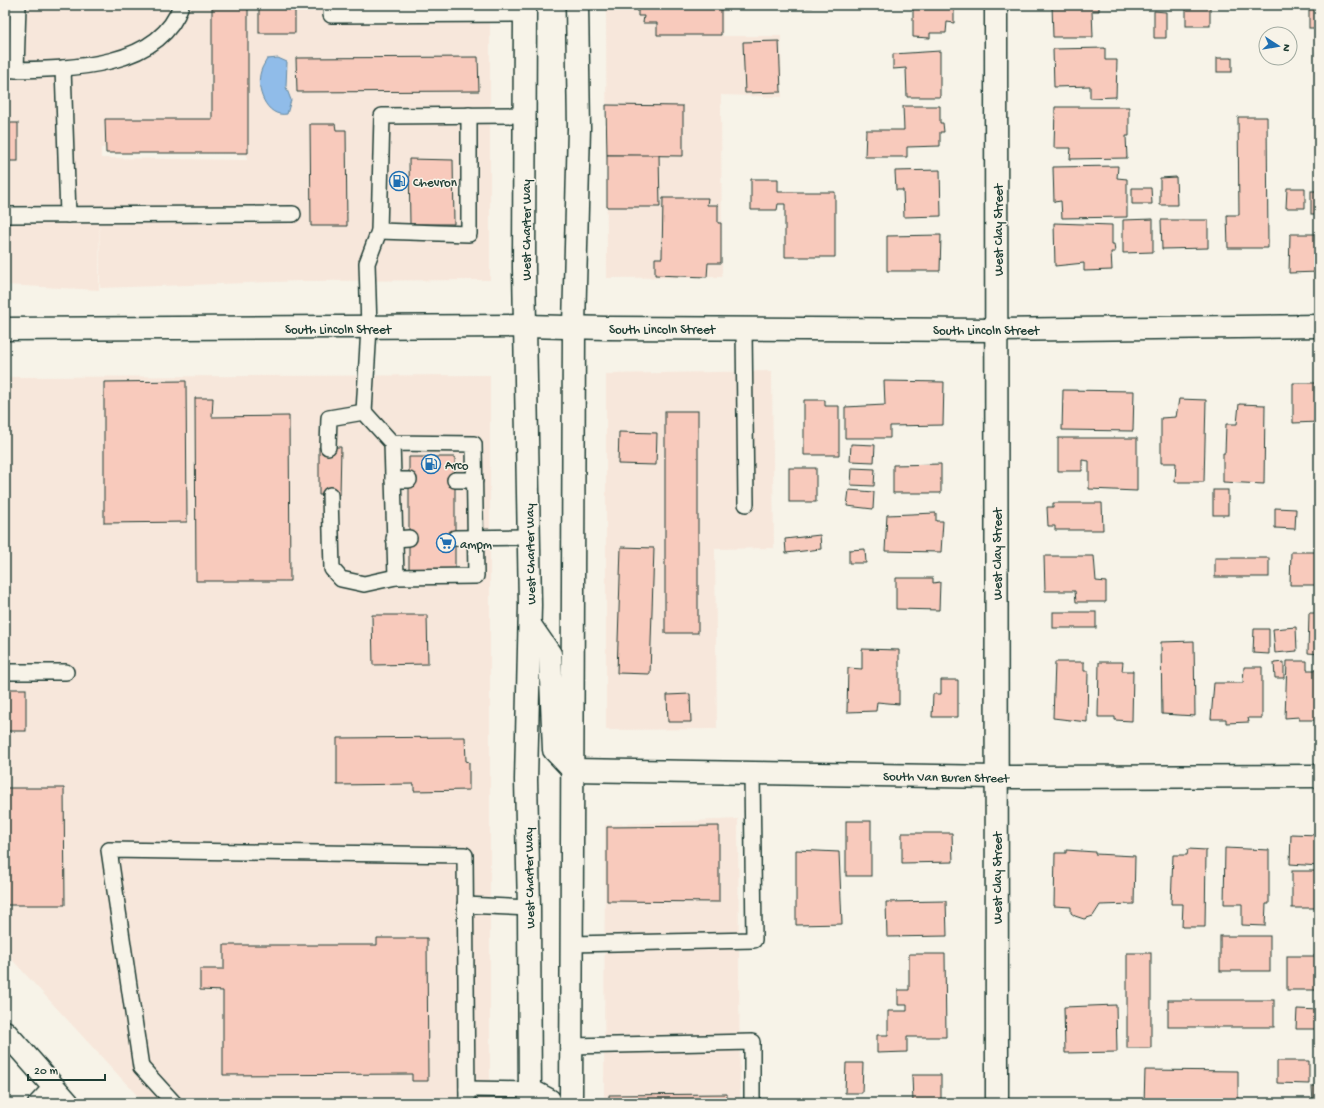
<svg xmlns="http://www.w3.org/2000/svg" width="1324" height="1108" viewBox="0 0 1324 1108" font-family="'Gochi Hand',sans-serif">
	<rect width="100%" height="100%" fill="#f7f3e8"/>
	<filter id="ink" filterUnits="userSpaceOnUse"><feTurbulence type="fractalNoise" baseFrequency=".025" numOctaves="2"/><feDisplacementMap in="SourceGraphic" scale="8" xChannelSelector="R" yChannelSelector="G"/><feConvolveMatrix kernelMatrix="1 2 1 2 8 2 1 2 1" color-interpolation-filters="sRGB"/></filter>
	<g filter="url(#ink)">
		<g fill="#f7e7db" fill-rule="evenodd">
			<path d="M 5,5 L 490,5 L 490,280 L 303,281 L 100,288 L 100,202 L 99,290 L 5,285 ZM 101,148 L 247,155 L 247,160 L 101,158 Z"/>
			<polygon points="606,5 723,5 723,36 781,36 782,97 721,95 722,277 607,278"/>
			<polygon points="772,371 774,548 715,549 717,729 606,730 606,374"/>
			<polygon points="490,375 490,1103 144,1103 5,952 5,377"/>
			<polygon points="738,819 740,1103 604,1103 605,825"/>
		</g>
		<path fill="#90bce9" stroke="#6389a1" d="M 278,58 L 287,62 L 286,87 L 291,100 L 287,114 C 266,118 255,88 261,71 C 262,67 265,63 267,59 Z"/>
		<g fill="#f8cabc" stroke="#1f3d34">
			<polygon points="212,5 248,5 248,153 106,153 105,119 212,119"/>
			<rect x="259" y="5" width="36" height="28"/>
			<polygon points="638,5 721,5 721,35 657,35 657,23 643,23 644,16 638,16"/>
			<polygon points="788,5 813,5 813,7 788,8"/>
			<polygon points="913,5 954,6 954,23 947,22 946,33 930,33 930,38 913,37"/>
			<polygon points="1052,5 1099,5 1099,11 1092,11 1093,37 1053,37"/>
			<rect x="1309" y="5" width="10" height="23"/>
			<rect x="1186" y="7" width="24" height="19"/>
			<polygon points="1154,11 1166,12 1166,38 1154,38"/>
			<polygon points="779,41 781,92 745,93 743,42"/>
			<polygon points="1105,48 1105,60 1117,60 1116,97 1090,98 1090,86 1054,87 1053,49"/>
			<polygon points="940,51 940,97 907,97 906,68 893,69 893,54"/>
			<polygon points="478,57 479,91 297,92 296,58"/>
			<rect x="1217" y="58" width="15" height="14"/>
			<polygon points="606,105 683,106 683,156 607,155"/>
			<polygon points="903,106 940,106 940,123 943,123 944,132 940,132 940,146 907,147 907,157 865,157 866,130 904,130"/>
			<polygon points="1055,107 1129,107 1129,136 1126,136 1127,158 1070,159 1071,148 1054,148"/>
			<polygon points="1238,117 1267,117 1268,248 1228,248 1227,215 1239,215"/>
			<rect x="5" y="123" width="13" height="38"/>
			<polygon points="310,124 335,124 336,130 346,130 347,226 311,226"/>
			<polygon points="607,155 659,155 660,207 607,207"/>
			<polygon points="409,159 453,160 454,224 410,224"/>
			<polygon points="1118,166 1117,178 1127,179 1127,217 1062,218 1061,201 1054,202 1053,167"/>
			<polygon points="940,170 941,216 904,217 903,190 896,190 895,171"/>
			<polygon points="1176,177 1177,205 1160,205 1160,178"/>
			<polygon points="751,179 778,179 778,192 835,192 835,257 785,257 785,204 778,204 777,210 751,210"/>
			<polygon points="1132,188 1151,188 1152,204 1132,204"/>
			<polygon points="1287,188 1305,188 1305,208 1286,208"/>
			<rect x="1311" y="191" width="8" height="23"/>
			<polygon points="663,198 708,198 707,205 718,205 718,223 721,223 721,263 708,263 707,277 655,275 655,258 662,258"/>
			<polygon points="1153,219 1153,252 1123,253 1123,220"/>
			<polygon points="1161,220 1208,220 1208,248 1162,249"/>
			<polygon points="1054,223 1112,225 1112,244 1114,244 1115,252 1111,252 1112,270 1084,271 1084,263 1055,266"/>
			<polygon points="1290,234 1319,234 1319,272 1289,273"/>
			<polygon points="941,235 940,271 887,271 887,236"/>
			<polygon points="186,381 187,522 104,523 104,382"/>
			<polygon points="884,381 944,382 943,425 890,426 890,438 845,438 845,407 885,405"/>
			<polygon points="1293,383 1319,383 1319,422 1293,423"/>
			<polygon points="1063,390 1134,391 1133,431 1062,430"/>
			<polygon points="195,398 213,398 212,417 289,416 290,581 196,581"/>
			<polygon points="1179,399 1206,400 1204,482 1175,482 1176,463 1161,463 1161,418 1176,417"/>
			<polygon points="804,400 825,400 825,406 839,406 839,455 804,455"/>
			<polygon points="1239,404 1265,405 1264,484 1223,482 1223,453 1225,453 1226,424 1237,424"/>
			<rect x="665" y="411" width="33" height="222"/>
			<polygon points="619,432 657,433 656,465 618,464"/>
			<polygon points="1058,438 1137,438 1137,491 1089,489 1089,461 1082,460 1082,471 1058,471"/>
			<polygon points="851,444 875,445 874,462 850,461"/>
			<polygon points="319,447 341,447 340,495 319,495"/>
			<polygon points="409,457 455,457 455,569 409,570"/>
			<polygon points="941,464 941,493 893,493 893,465"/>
			<rect x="789" y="468" width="27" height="34"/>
			<polygon points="852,468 875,469 874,486 851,485"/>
			<polygon points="849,490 874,492 873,509 847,506"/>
			<rect x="1213" y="490" width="15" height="25"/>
			<polygon points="1053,503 1102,503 1103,530 1055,530 1055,526 1048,526 1047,507 1053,507"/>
			<polygon points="1275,508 1296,509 1295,529 1275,528"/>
			<polygon points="936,513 936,521 943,521 941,552 885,551 887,515"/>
			<polygon points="820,535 821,549 786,553 785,539"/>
			<polygon points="621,547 654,548 650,674 617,673"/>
			<polygon points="865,549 866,563 849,563 849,550"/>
			<polygon points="1291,552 1319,552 1319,585 1290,585"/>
			<polygon points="1044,556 1094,556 1096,581 1106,582 1106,602 1076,602 1075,591 1045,591"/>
			<rect x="1215" y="558" width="54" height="19"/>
			<polygon points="896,578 933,578 933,583 940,582 939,610 896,609"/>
			<rect x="1053" y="612" width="43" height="16"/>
			<polygon points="1309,613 1319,613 1319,654 1308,653"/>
			<polygon points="372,615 427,615 428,664 373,665"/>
			<polygon points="1296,627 1297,651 1275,653 1273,629"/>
			<polygon points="1254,629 1269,629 1269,654 1253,653"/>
			<polygon points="1194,641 1195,716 1162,714 1161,642"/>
			<polygon points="862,649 899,650 899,704 877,702 876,711 847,712 848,668 862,669"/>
			<polygon points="1287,661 1307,661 1307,670 1319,670 1318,720 1299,720 1299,717 1285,718"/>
			<polygon points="1055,662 1084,662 1084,671 1088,671 1087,722 1053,718"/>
			<polygon points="1099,662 1123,662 1122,671 1133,671 1132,721 1115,720 1115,717 1098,717"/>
			<polygon points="1284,662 1284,678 1275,678 1274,663"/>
			<polygon points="1244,667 1262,667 1262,718 1248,718 1249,722 1226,723 1226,719 1211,719 1214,683 1243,683"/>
			<polygon points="941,680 958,680 958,717 932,717 933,694 941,694"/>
			<rect x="5" y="689" width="21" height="42"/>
			<polygon points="690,694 691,722 668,722 667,695"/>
			<polygon points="465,737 466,761 469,762 469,790 414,791 414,784 337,785 337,738"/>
			<polygon points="5,788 64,788 65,905 5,905"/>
			<rect x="846" y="821" width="25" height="55"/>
			<polygon points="719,826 719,902 607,901 607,827"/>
			<polygon points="902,833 952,833 953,862 902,863"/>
			<polygon points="1291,834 1319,835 1319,866 1290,864"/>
			<polygon points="1225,848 1269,850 1269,904 1266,904 1265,926 1242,925 1242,904 1224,904"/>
			<polygon points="1188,849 1206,850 1205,927 1182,927 1183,904 1171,904 1173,855 1187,855"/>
			<polygon points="796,850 839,852 842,924 796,925"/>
			<polygon points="1066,850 1095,852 1095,854 1135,856 1134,904 1100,905 1093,916 1084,919 1075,916 1071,913 1071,907 1054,906 1055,853 1066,853"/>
			<rect x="1292" y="871" width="27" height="37"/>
			<polygon points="946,901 947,936 887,937 886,902"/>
			<rect x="1220" y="936" width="50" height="35"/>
			<polygon points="377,938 427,938 428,1081 412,1081 412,1074 223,1075 223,991 200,990 200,969 224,969 224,945 377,945"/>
			<rect x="1127" y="953" width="24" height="95"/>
			<polygon points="909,954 945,954 946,1037 907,1037 907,1052 877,1053 877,1035 888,1035 888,1011 907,1011 907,1005 898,1005 898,990 909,990"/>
			<rect x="1287" y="956" width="32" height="34"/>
			<rect x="1168" y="1000" width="106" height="27"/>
			<polygon points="1116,1005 1117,1052 1065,1053 1064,1007"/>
			<polygon points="1297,1009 1319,1010 1319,1061 1317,1061 1316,1029 1296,1029"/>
			<polygon points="1277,1061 1309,1061 1309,1084 1277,1083"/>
			<polygon points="846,1063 863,1063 862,1093 845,1093"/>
			<polygon points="1145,1070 1238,1071 1238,1103 1144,1103"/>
			<polygon points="912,1075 941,1075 941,1102 913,1103"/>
			<polygon points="1312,1086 1319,1086 1319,1103 1313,1103"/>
			<polygon points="727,1094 727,1103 609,1103 609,1095"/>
		</g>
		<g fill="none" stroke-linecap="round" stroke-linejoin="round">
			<defs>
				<g id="lane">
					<polyline points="331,5 331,15 525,14"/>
					<polyline points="63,68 68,215"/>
					<path d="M 5,70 C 61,69 160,71 181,5"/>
					<polyline points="16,70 18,5"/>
					<polyline points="5,215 293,214"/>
					<polyline points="379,231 469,234 469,115"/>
					<polyline points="744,329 746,504"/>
					<polyline points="392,443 396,577 476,576 474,444 392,443 364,412 369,328 367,263 379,231 382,116 524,115"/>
					<polyline points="328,447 329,418 364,412"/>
					<polyline points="393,480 409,480"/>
					<polyline points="455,480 475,480"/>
					<polyline points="330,495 332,569 341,579 364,584 396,577"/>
					<polyline points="455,538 528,537"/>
					<polyline points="394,539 409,538"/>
					<polyline points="5,672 66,672"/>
					<polyline points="465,905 529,908"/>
					<polyline points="571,944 754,940 752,773"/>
					<polyline points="571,1046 752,1042 752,1103"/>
					<polyline points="467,1089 530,1090"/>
					<polyline points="36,1103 52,1086"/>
					<polyline points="174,1103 141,1067 109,850 465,855 467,1103"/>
				</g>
				<g id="street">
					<polyline points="996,5 997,1103"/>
					<polyline points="573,770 996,777 1319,776"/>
				</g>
				<g id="secondary">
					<polyline points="5,329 526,326 606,328 997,330 1319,326"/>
					<polyline points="5,1032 68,1103"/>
				</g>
				<g id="primary">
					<polyline points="525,5 524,268 530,605 526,780 529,908 530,1103"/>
					<polyline points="530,625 550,654 554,750 573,770"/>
					<polyline points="530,1090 549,1100 549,1103"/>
					<polyline points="571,1103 574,326 579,128 577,5"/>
				</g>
			</defs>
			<use href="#lane" stroke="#1f3d34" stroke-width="18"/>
			<use href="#street" stroke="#1f3d34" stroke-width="25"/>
			<use href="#secondary" stroke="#1f3d34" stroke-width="25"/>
			<use href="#primary" stroke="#1f3d34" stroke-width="25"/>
			<use href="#lane" stroke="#f7f3e8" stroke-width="15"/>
			<use href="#street" stroke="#f7f3e8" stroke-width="22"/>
			<use href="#secondary" stroke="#f7f3e8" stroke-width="22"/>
			<use href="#primary" stroke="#f7f3e8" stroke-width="22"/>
		</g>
	</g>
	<defs>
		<symbol id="fuel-ring" viewBox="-11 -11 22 22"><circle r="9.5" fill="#f7f3e8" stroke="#1f6fb2" stroke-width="1.5"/><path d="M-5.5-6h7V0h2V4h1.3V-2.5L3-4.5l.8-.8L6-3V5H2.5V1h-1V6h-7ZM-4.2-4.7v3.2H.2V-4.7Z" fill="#1f6fb2"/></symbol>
		<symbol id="supermarket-ring" viewBox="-11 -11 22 22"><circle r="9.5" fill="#f7f3e8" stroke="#1f6fb2" stroke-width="1.5"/><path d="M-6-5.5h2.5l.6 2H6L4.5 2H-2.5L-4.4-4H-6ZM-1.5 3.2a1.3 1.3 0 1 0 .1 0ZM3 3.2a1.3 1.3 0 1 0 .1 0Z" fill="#1f6fb2"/></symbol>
	</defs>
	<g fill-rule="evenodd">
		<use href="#fuel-ring" x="388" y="170" width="22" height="22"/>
		<use href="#fuel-ring" x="420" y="453" width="22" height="22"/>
		<use href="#supermarket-ring" x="435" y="532" width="22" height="22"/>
	</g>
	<g text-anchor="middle" stroke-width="3" stroke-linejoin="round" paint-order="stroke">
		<g font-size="13" fill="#1f3d34" stroke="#f7f3e8" text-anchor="start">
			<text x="413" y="186">Chevron</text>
			<text x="445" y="469">Arco</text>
			<text x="460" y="548">ampm</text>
		</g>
		<g font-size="13" fill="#1f3d34" stroke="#f7f3e8">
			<text transform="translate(525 230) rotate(-90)" y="5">West Charter Way</text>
			<text transform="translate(997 230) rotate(-90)" y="5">West Clay Street</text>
			<text x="338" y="333">South Lincoln Street</text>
			<text x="662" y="333">South Lincoln Street</text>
			<text x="986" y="334">South Lincoln Street</text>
			<text transform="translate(529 554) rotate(-91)" y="5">West Charter Way</text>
			<text transform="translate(996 554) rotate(-90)" y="5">West Clay Street</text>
			<text transform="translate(946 776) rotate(1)" y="5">South Van Buren Street</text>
			<text transform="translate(528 878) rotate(-91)" y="5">West Charter Way</text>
			<text transform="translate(996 878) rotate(-90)" y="5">West Clay Street</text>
		</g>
	</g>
	<rect width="1324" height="1108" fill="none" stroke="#f7f3e8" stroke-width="20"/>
	<rect x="10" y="10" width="1304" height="1088" fill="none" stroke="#1f3d34" stroke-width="1.5" filter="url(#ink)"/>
	<g transform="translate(1278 46) rotate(102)"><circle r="19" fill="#f7f3e8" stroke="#a1aaa0"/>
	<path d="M0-3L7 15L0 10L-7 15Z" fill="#1f6fb2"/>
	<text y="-6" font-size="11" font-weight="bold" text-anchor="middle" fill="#1f3d34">N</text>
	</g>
	<path d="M28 1074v6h77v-6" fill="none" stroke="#1f3d34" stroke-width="2"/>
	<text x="34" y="1074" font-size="12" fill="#1f3d34" stroke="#f7f3e8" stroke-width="3" paint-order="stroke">20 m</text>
</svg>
